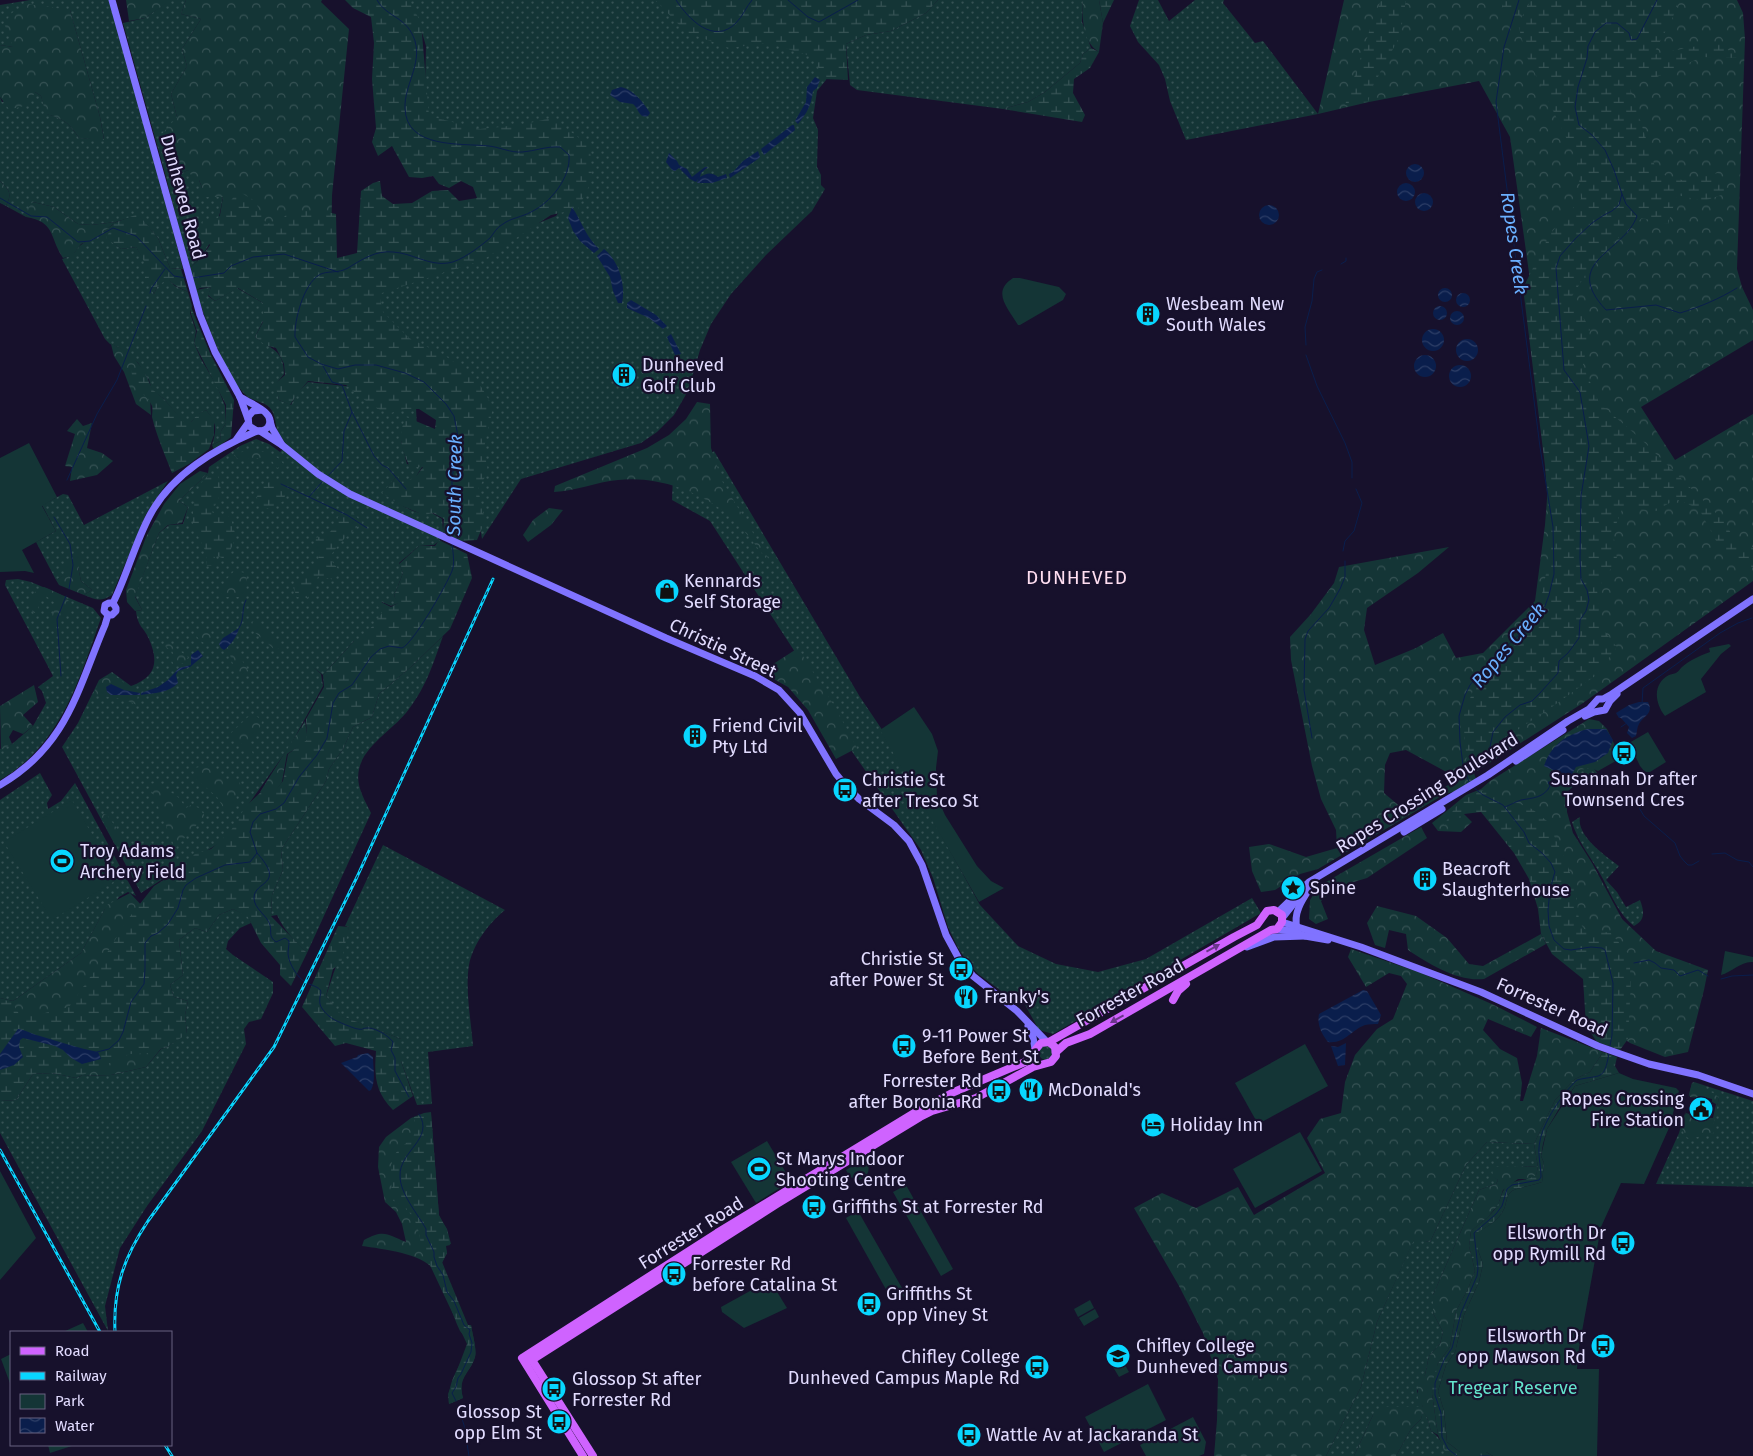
<svg xmlns="http://www.w3.org/2000/svg" width="1753" height="1456" viewBox="0 0 1753 1456" font-family="'Fira Sans',sans-serif">
	<defs>
		<pattern id="grass-dots" width="8" height="8" patternUnits="userSpaceOnUse" patternTransform="scale(1.25)"><rect width="8" height="8" fill="#143536"/><path d="M2 2h.1M6 6h.1" fill="none" stroke="#365254" stroke-width="1.8" stroke-linecap="round"/></pattern>
		<pattern id="forest-crowns" width="20" height="18" patternUnits="userSpaceOnUse" patternTransform="scale(1.25)"><rect width="20" height="18" fill="#143536"/><path d="M2 6a3 3 0 1 1 6 0M12 15a3 3 0 1 1 6 0" fill="none" stroke="#365254"/></pattern>
		<pattern id="wetland-marsh" width="20" height="14" patternUnits="userSpaceOnUse" patternTransform="scale(1.25)"><rect width="20" height="14" fill="#143536"/><path d="M1 5h8M5 5V1M11 12h8M15 12V8" fill="none" stroke="#365254"/></pattern>
		<pattern id="water-waves" width="16" height="10" patternUnits="userSpaceOnUse" patternTransform="scale(1.25)"><rect width="16" height="10" fill="#0a1e4c"/><path d="M0 5q4-4 8 0t8 0" fill="none" stroke="#2d3e67"/></pattern>
	</defs>
	<rect width="100%" height="100%" fill="#17112c"/>
	<g fill="url(#grass-dots)">
		<path d="M 30,0 L 109,0 L 151,147 L 183,269 L 170,268 L 158,238 L 138,215 L 116,222 L 91,225 L 78,224 L 54,207 L 33,202 L 26,217 L 6,206 C 12,194 10,190 0,181 L 0,97 L 2,102 L 35,92 L 41,96 L 47,114 C 64,119 69,123 79,138 L 104,139 L 100,117 L 70,10 L 13,47 L 0,45 L 0,5 Z"/>
		<path d="M 167,0 L 186,0 L 181,14 L 201,19 L 182,49 L 187,66 L 171,94 L 177,117 L 176,176 L 188,170 L 199,180 L 202,188 L 223,196 C 218,226 213,248 189,269 L 166,177 L 123,23 L 145,18 L 166,3 Z"/>
		<polygon points="406,0 674,0 757,22 831,66 826,80 817,91 813,118 818,130 817,167 821,175 821,185 825,189 812,211 766,255 731,294 711,324 700,350 688,391 674,415 657,432 641,443 521,479 482,539 474,488 383,325 358,270 511,234 556,216 581,183 505,136 424,128 426,46 418,19"/>
		<polygon points="938,0 1083,0 1082,22 1091,48 1083,54 1080,63 1045,92 1028,102 1003,109 857,90 850,85 846,44 866,35 891,31 926,13"/>
		<polygon points="1139,0 1158,0 1169,21 1195,0 1224,0 1223,3 1255,43 1263,41 1318,114 1186,140 1170,101 1165,79 1159,65 1138,42 1130,26"/>
		<path d="M 114,224 L 107,238 L 121,249 L 136,247 L 146,263 L 146,278 L 154,294 L 157,287 L 167,278 L 175,286 L 188,292 L 192,306 L 190,313 L 196,331 L 194,343 L 201,359 L 217,386 L 225,406 L 226,423 L 221,431 L 220,441 L 212,445 C 217,428 217,424 206,410 L 199,414 L 191,422 L 183,422 L 164,399 L 152,390 L 149,380 L 138,363 L 118,347 L 110,344 L 105,339 L 62,259 C 79,254 73,249 84,243 C 94,236 104,231 114,224 Z"/>
		<path d="M 211,287 L 208,296 L 215,301 L 237,288 L 263,303 L 263,321 L 255,337 C 271,349 284,350 284,374 L 276,384 L 279,400 L 291,405 L 297,393 L 308,382 L 382,390 L 416,407 L 417,429 L 401,441 L 407,464 L 422,467 L 415,478 L 403,485 L 396,477 L 383,493 C 397,502 415,517 432,513 L 442,519 L 443,531 L 439,541 L 434,545 L 419,546 L 399,563 L 403,573 L 394,596 L 399,603 L 391,606 L 382,602 L 379,606 L 383,613 L 361,642 L 354,641 L 323,675 L 313,667 L 321,674 L 323,686 L 290,746 L 248,805 L 233,834 L 141,893 L 62,747 L 78,723 L 99,680 L 112,672 L 131,686 C 156,677 159,662 149,639 C 144,627 138,628 136,611 L 142,610 L 135,596 L 159,533 L 169,525 L 183,524 L 188,507 L 179,501 L 208,473 L 209,467 L 240,446 L 256,439 L 269,444 L 280,452 L 287,445 C 284,441 280,437 278,432 C 275,424 276,414 269,407 C 264,402 254,401 248,397 C 227,380 204,317 196,290 Z"/>
		<polygon points="714,451 860,697 887,737 980,905 1018,946 1056,964 1098,972 1146,959 1252,898 1261,913 1053,1034 1039,1030 1024,1003 1004,993 978,974 968,963 958,948 948,927 933,878 921,850 853,753 806,669 710,521 672,500 673,476 702,460"/>
		<path d="M 168,481 L 146,514 L 112,595 C 101,602 96,600 84,595 L 92,590 L 81,581 L 78,567 L 56,580 L 36,542 L 56,531 L 42,505 L 63,494 L 68,495 L 84,525 Z"/>
		<path d="M 18,579 L 31,582 L 93,608 L 101,618 C 79,680 61,745 0,780 L 0,749 L 12,744 L 33,726 L 46,703 L 42,691 L 38,687 L 53,676 L 5,585 L 6,580 Z"/>
		<path d="M 443,636 C 433,664 427,685 409,709 C 392,733 352,750 359,785 C 361,794 367,805 371,813 L 307,953 C 295,942 284,930 277,915 L 271,916 L 272,895 L 283,870 L 281,850 L 326,781 L 329,769 L 343,749 L 353,727 L 372,717 L 379,694 L 412,666 Z"/>
		<polygon points="1593,767 1597,773 1580,782 1576,780 1575,777 1578,770"/>
		<polygon points="40,773 52,795 47,803 48,809 61,801 75,783 136,896 128,892 119,897 113,905 105,909 81,953 13,1001 0,998 0,800"/>
		<path d="M 1580,817 C 1576,836 1607,857 1619,866 L 1606,880 L 1617,892 L 1626,907 L 1640,900 C 1644,911 1646,920 1634,926 C 1615,911 1609,887 1596,867 C 1587,852 1577,839 1572,822 Z"/>
		<path d="M 383,845 L 505,910 C 489,923 473,944 469,965 C 465,989 471,1021 473,1046 L 428,1052 L 432,1104 L 417,1105 L 401,1061 L 401,1039 L 341,1016 L 326,996 L 349,927 L 345,926 Z"/>
		<polygon points="233,909 248,916 251,923 240,928 228,941 226,949 233,955 273,982 273,993 261,1019 249,1022 244,1029 246,1044 202,1131 147,1206 120,1248 105,1306 108,1331 0,1133 0,1101 16,1100 33,1074 52,1073 76,1078 81,1076 111,1075 146,1067 161,1049 167,1047 187,1033 185,1015 188,1001 174,997 170,985 183,975 179,940 195,928 207,932 219,915"/>
		<circle cx="1046" cy="1053" r="7"/>
		<polygon points="1694,1082 1753,1101 1753,1187 1656,1184 1679,1133 1686,1110 1684,1120 1712,1127 1719,1098 1690,1092 1688,1098 1692,1083"/>
		<polygon points="1487,1142 1534,1144 1538,1167 1521,1166 1493,1176 1498,1180 1496,1184 1479,1190 1433,1295 1433,1313 1443,1332 1440,1344 1429,1356 1425,1375 1417,1391 1423,1407 1373,1415 1354,1456 1326,1456 1361,1387 1377,1322 1414,1239 1430,1242 1466,1165"/>
		<path d="M 1423,1411 L 1427,1417 L 1431,1431 C 1442,1438 1441,1447 1452,1456 L 1396,1456 L 1411,1429 L 1421,1419 Z"/>
	</g>
	<g fill="url(#forest-crowns)" fill-rule="evenodd">
		<polygon points="126,0 167,0 167,3 145,18 129,21"/>
		<polygon points="186,0 322,0 321,2 349,29 332,195 331,263 220,215 223,197 200,197 199,194 202,188 199,180 194,180 188,170 176,176 170,174 161,135 177,117 171,94 187,66 182,49 201,19 181,14"/>
		<path d="M 1083,0 L 1099,0 L 1103,23 L 1099,52 C 1082,42 1082,18 1083,0 Z"/>
		<path d="M 1344,0 L 1737,0 L 1743,13 L 1745,39 L 1737,269 L 1742,287 L 1753,310 L 1753,340 L 1641,407 L 1675,460 L 1753,414 L 1753,581 L 1583,703 L 1474,773 L 1476,779 L 1456,791 L 1445,794 L 1318,869 L 1300,874 L 1275,890 L 1261,892 L 1252,871 L 1249,847 L 1269,844 L 1306,857 L 1337,848 L 1336,830 L 1321,799 L 1312,766 L 1291,660 L 1290,637 L 1311,614 L 1334,583 L 1339,567 L 1449,547 L 1418,573 L 1367,608 L 1364,630 L 1375,665 L 1416,648 L 1443,633 L 1456,658 L 1483,653 L 1535,601 L 1545,525 L 1559,341 L 1531,287 L 1510,137 L 1479,81 L 1369,102 L 1318,114 ZM 1406,750 L 1452,775 L 1454,782 L 1403,809 L 1384,793 L 1385,765 L 1390,753 Z"/>
		<path d="M 27,4 L 70,10 L 100,117 L 104,140 L 79,138 C 69,123 64,119 46,114 L 41,96 L 35,92 C 28,106 24,107 9,109 L 0,97 L 0,45 L 13,47 L 4,23 L 13,12 Z"/>
		<path d="M 0,181 C 10,190 12,194 6,206 L 0,203 Z"/>
		<path d="M 33,202 L 54,207 L 78,224 L 91,225 L 116,222 L 94,239 L 81,244 L 72,256 L 63,258 C 49,237 56,222 26,217 L 28,208 Z"/>
		<path d="M 111,344 C 126,349 142,364 148,379 C 151,390 150,404 151,415 L 136,404 L 124,372 L 114,356 Z"/>
		<path d="M 697,402 L 710,404 L 711,448 L 722,481 L 774,568 C 760,552 747,532 732,518 C 703,492 657,475 618,480 C 596,482 576,491 554,492 L 555,486 L 647,448 L 669,435 L 686,419 Z"/>
		<polygon points="77,419 83,426 92,423 87,448 102,453 113,461 97,475 70,481 72,467 65,466 75,434 67,431"/>
		<path d="M 247,450 C 261,451 276,452 284,465 L 277,468 L 272,461 L 256,458 L 239,460 L 234,455 Z"/>
		<polygon points="200,471 208,473 179,501 188,507 182,523 168,525 159,533 135,597 142,610 135,611 127,602 126,590 146,537 164,504 180,484"/>
		<polygon points="549,508 563,510 551,525 528,542 523,535 533,520"/>
		<polygon points="80,550 78,567 81,581 92,590 84,595 59,585 56,580 65,574 66,564"/>
		<polygon points="234,571 246,573 247,582 245,597 224,597 220,592 226,580"/>
		<path d="M 44,587 C 56,592 67,596 74,607 L 54,629 L 50,625 L 55,603 L 46,596 L 41,597 L 38,605 L 39,613 L 33,613 L 30,602 L 35,592 Z"/>
		<path d="M 253,621 C 265,628 273,636 280,648 L 275,650 L 251,629 Z"/>
		<path d="M 194,630 L 203,630 L 212,635 L 208,644 C 201,643 196,637 194,630 Z"/>
		<polygon points="167,642 188,657 184,664 178,662 174,665 172,661 175,657 172,651 165,646"/>
		<path d="M 231,645 C 237,655 245,662 249,673 L 245,676 C 232,669 232,661 228,647 Z"/>
		<polygon points="798,648 835,707 857,748 836,759 808,710 788,687 761,672"/>
		<polygon points="112,674 123,682 138,691 137,705 123,699 96,695 95,690 100,680"/>
		<polygon points="34,685 38,702 23,715 33,726 23,734 13,730 9,737 12,744 1,750 0,706"/>
		<polygon points="254,714 262,721 258,733 251,736 249,745 253,754 248,755 240,741 234,740 229,735 248,717"/>
		<polygon points="1589,719 1599,721 1607,729 1621,758 1598,771 1591,768 1579,770 1575,777 1577,783 1567,792 1567,812 1573,833 1592,863 1622,919 1656,951 1708,970 1704,990 1688,1052 1665,1057 1630,1043 1620,1036 1592,945 1541,886 1505,835 1487,819 1490,804 1463,813 1472,822 1461,832 1438,831 1432,823 1466,795 1481,789 1490,781"/>
		<polygon points="305,721 308,741 287,754 282,782 272,796 260,792"/>
		<polygon points="207,765 229,781 238,779 242,788 236,793 237,805 226,812 217,797 195,778 195,768"/>
		<polygon points="158,783 179,798 186,808 191,805 199,808 205,816 175,848 149,784"/>
		<path d="M 103,814 L 107,815 L 126,841 L 126,845 C 112,841 107,829 101,817 Z"/>
		<polygon points="1421,827 1427,838 1367,878 1337,887 1321,901 1328,919 1316,924 1309,919 1310,900 1319,886"/>
		<polygon points="130,893 144,908 171,914 0,1080 0,998 13,1001 81,953 107,905"/>
		<path d="M 1377,906 L 1416,916 L 1447,938 L 1469,964 L 1483,966 L 1541,934 L 1546,944 L 1484,979 C 1458,982 1429,964 1408,950 L 1406,934 L 1389,930 L 1385,948 L 1375,945 L 1367,923 Z"/>
		<polygon points="1351,949 1421,973 1494,1005 1537,1027 1531,1037 1488,1019 1483,1030 1500,1049 1517,1058 1522,1083 1520,1101 1523,1101 1537,1056 1541,1028 1603,1052 1590,1072 1575,1079 1555,1100 1534,1144 1487,1142 1466,1165 1430,1242 1414,1240 1377,1322 1361,1387 1326,1456 1214,1456 1217,1420 1218,1379 1203,1333 1179,1286 1134,1208 1162,1193 1196,1208 1238,1187 1254,1215 1325,1173 1307,1138 1320,1119 1341,1113 1345,1082 1355,1055 1377,1029 1393,1019 1407,984 1401,976 1389,973 1366,987 1348,957"/>
		<polygon points="176,1030 146,1067 111,1075 81,1076 118,1044"/>
		<path d="M 1692,1083 L 1715,1094 L 1719,1098 L 1713,1127 L 1715,1130 L 1713,1134 L 1709,1133 L 1707,1136 L 1688,1138 C 1680,1132 1681,1121 1686,1113 L 1689,1114 L 1692,1119 L 1704,1121 L 1707,1118 L 1713,1118 L 1716,1104 L 1712,1102 L 1712,1099 L 1699,1096 L 1697,1098 L 1690,1097 L 1689,1095 Z"/>
		<path d="M 431,1112 L 439,1216 L 447,1229 L 451,1244 L 445,1245 L 447,1253 L 442,1263 L 467,1325 L 471,1325 C 472,1333 477,1348 475,1357 C 470,1373 457,1378 463,1398 L 449,1404 C 447,1382 460,1365 470,1346 L 465,1337 L 460,1331 C 451,1312 446,1288 434,1270 C 422,1253 382,1249 362,1246 L 364,1240 C 384,1229 387,1234 406,1242 L 402,1224 L 396,1212 L 385,1202 L 378,1167 L 379,1147 L 386,1137 L 411,1118 L 424,1113 Z"/>
		<polygon points="1521,1166 1538,1167 1536,1176 1531,1179 1518,1179 1503,1190 1498,1205 1488,1217 1471,1231 1469,1246 1475,1271 1467,1291 1456,1311 1450,1347 1438,1363 1432,1394 1438,1435 1431,1431 1427,1417 1423,1412 1421,1419 1411,1429 1396,1456 1354,1456 1373,1415 1383,1407 1423,1407 1418,1398 1418,1383 1425,1375 1429,1356 1440,1344 1443,1332 1433,1313 1433,1295 1479,1190 1496,1184 1498,1180 1493,1177 1492,1167"/>
	</g>
	<g fill="url(#wetland-marsh)">
		<path d="M 345,0 L 408,0 L 421,22 L 429,116 L 480,129 L 520,125 L 552,118 L 590,146 L 592,180 L 578,209 L 551,215 L 483,260 L 379,294 L 383,312 L 409,338 L 444,355 L 476,378 L 493,407 L 484,448 L 488,472 L 478,489 L 485,521 L 477,540 L 461,541 L 443,532 L 444,519 L 433,513 L 424,515 L 402,506 L 382,493 L 397,476 L 403,484 L 417,475 L 423,467 L 410,467 C 401,449 397,436 406,417 L 435,429 L 436,420 L 419,409 L 405,409 L 391,413 L 380,410 L 360,397 L 346,385 L 308,381 L 298,393 L 290,405 L 279,400 L 275,384 L 285,375 L 284,364 L 276,348 L 265,345 L 255,337 L 263,322 L 263,303 L 238,288 L 215,301 L 208,295 L 211,287 L 200,288 L 196,290 L 189,269 L 201,258 L 210,245 L 200,233 L 203,221 L 218,218 L 238,191 L 255,201 L 266,224 L 280,221 L 290,211 L 322,211 L 336,214 L 337,258 L 357,253 L 361,191 L 373,183 L 380,181 L 382,196 L 393,204 L 412,203 L 432,191 L 448,190 L 459,201 L 477,198 L 473,187 L 461,181 L 449,188 L 439,184 L 433,176 L 422,178 L 409,177 L 392,146 L 378,156 L 372,142 L 376,128 L 372,79 L 374,43 L 371,17 L 353,8 Z"/>
		<polygon points="655,0 938,0 926,13 891,31 866,35 846,44 848,80 823,79 814,57 768,43 729,48 686,32"/>
		<polygon points="1099,0 1114,0 1103,23"/>
		<polygon points="1381,0 1406,0 1400,36 1373,86 1368,102 1345,105 1370,29"/>
		<polygon points="1504,0 1526,0 1517,22 1501,13"/>
		<polygon points="1531,0 1680,0 1675,13 1653,55 1691,47 1721,44 1738,58 1702,57 1657,77 1627,79 1657,173 1682,180 1718,173 1727,193 1704,201 1677,195 1668,224 1642,218 1617,239 1589,269 1571,298 1590,329 1583,365 1599,403 1643,441 1725,522 1738,547 1753,547 1753,567 1747,569 1721,550 1699,509 1676,499 1656,511 1623,507 1613,532 1617,559 1597,590 1601,627 1617,647 1595,676 1549,709 1467,763 1463,718 1476,682 1509,642 1541,599 1551,548 1545,466 1523,288 1550,234 1581,199 1577,160 1526,55 1518,24"/>
		<polygon points="1091,48 1099,52 1090,68 1074,79 1073,93 1085,115 1082,122 1003,109 1028,102 1045,92 1080,63 1083,54"/>
		<polygon points="138,214 158,238 170,268 181,269 188,292 176,286 167,279 157,287 154,294 145,278 145,263 136,247 121,249 106,238 114,223"/>
		<polygon points="191,307 210,353 234,400 231,437 214,450 212,445 220,441 221,431 226,423 226,405 194,343 197,331 191,314"/>
		<path d="M 142,368 L 153,390 L 164,399 L 184,422 L 191,422 L 198,414 L 206,410 L 214,420 L 214,435 L 209,449 L 189,464 L 172,473 C 165,455 157,437 152,417 C 152,414 153,409 152,406 C 146,390 130,393 132,370 Z"/>
		<path d="M 217,474 C 224,491 220,496 212,512 L 217,515 L 227,515 L 231,519 L 236,537 L 230,551 L 233,558 L 228,560 L 214,555 L 215,559 L 220,564 L 215,566 L 207,566 L 206,552 L 193,526 L 193,512 L 196,496 L 201,483 L 209,475 Z"/>
		<polygon points="272,480 284,481 288,488 283,501 271,509 260,507 257,498 258,489"/>
		<path d="M 353,513 L 362,523 C 349,533 338,544 329,558 L 339,570 L 335,580 L 318,576 L 316,587 L 307,598 L 297,597 L 293,587 C 306,579 315,567 321,553 L 315,549 L 316,538 C 330,534 335,530 338,517 Z"/>
		<polygon points="439,540 467,554 472,578 450,629 412,666 379,694 372,717 353,727 343,749 329,769 326,781 281,850 283,870 272,895 271,916 307,953 291,986 280,975 280,965 261,943 248,917 233,909 219,915 207,932 195,928 179,940 183,975 170,985 174,997 188,1001 185,1015 187,1034 167,1047 148,1053 130,1054 76,1078 52,1073 33,1074 16,1100 0,1101 0,999 12,1002 19,1014 41,1014 69,1007 105,956 128,919 154,886 178,871 195,854 211,849 230,832 246,806 261,792 272,794 283,781 288,754 307,740 306,719 324,687 323,675 354,641 361,641 382,613 378,606 381,602 391,607 398,603 394,596 403,573 399,564 419,546 435,546"/>
		<path d="M 1486,790 L 1532,809 L 1547,821 L 1566,861 L 1576,890 L 1579,921 L 1584,929 L 1611,933 L 1629,955 L 1631,981 L 1628,1039 L 1620,1050 L 1597,1042 L 1586,1026 L 1583,979 L 1552,954 L 1541,934 L 1538,909 L 1529,879 L 1514,853 L 1481,812 L 1464,814 L 1444,825 C 1458,803 1460,797 1486,790 Z"/>
		<path d="M 338,926 L 349,927 L 341,963 L 333,969 L 326,996 L 342,1016 L 401,1039 L 401,1061 L 413,1096 L 393,1110 C 375,1092 374,1075 376,1051 L 346,1043 L 335,1046 L 302,1007 Z"/>
		<path d="M 1603,1052 L 1617,1057 L 1615,1066 L 1619,1073 L 1575,1086 L 1560,1107 L 1547,1129 L 1543,1144 L 1541,1156 L 1544,1163 L 1542,1182 C 1535,1185 1516,1188 1512,1191 C 1506,1195 1507,1202 1504,1209 C 1499,1220 1488,1226 1478,1233 L 1478,1250 L 1483,1264 L 1479,1282 L 1464,1315 L 1455,1352 L 1446,1365 L 1438,1391 L 1444,1411 L 1447,1442 L 1460,1452 L 1486,1452 L 1493,1456 L 1452,1456 L 1444,1450 L 1438,1435 L 1432,1394 L 1433,1380 L 1438,1363 L 1450,1347 L 1456,1311 L 1467,1291 L 1475,1271 L 1469,1246 L 1471,1231 C 1480,1223 1490,1217 1497,1206 C 1501,1200 1501,1191 1507,1186 C 1516,1178 1527,1182 1536,1175 L 1538,1167 L 1534,1144 L 1555,1100 L 1575,1079 L 1590,1072 Z"/>
		<path d="M 424,1114 L 431,1115 L 439,1215 L 447,1230 L 450,1245 L 446,1246 L 447,1253 L 442,1262 L 468,1325 L 471,1325 C 472,1332 477,1350 475,1357 C 470,1374 457,1375 463,1398 L 449,1404 L 448,1394 L 467,1344 L 421,1246 C 419,1224 413,1210 392,1200 C 392,1189 389,1165 394,1156 C 404,1140 420,1142 414,1117 Z"/>
	</g>
	<g fill="#143536">
		<path d="M 1013,278 L 1020,278 L 1059,287 L 1066,294 L 1063,300 L 1020,325 L 1018,325 C 1008,308 991,292 1013,278 Z"/>
		<polygon points="29,443 57,497 42,506 56,531 22,550 34,573 25,571 0,572 0,458"/>
		<path d="M 1729,644 L 1731,646 L 1721,654 L 1701,679 L 1706,692 L 1665,716 C 1655,703 1652,684 1669,675 C 1671,674 1674,674 1676,673 C 1679,671 1679,670 1682,667 C 1690,660 1699,656 1710,652 L 1709,648 Z"/>
		<polygon points="914,707 932,734 938,751 936,768 937,797 945,815 977,866 991,881 1004,888 979,902 880,730"/>
		<polygon points="1648,732 1666,762 1650,772 1645,772 1640,766 1629,743"/>
		<polygon points="72,800 118,879 52,920 4,842"/>
		<path d="M 1725,951 L 1753,957 L 1753,962 C 1741,961 1732,972 1721,975 Z"/>
		<polygon points="1305,1044 1328,1086 1258,1124 1235,1083"/>
		<path d="M 1619,1073 L 1633,1079 L 1676,1088 L 1679,1091 L 1669,1128 L 1644,1184 L 1621,1183 L 1601,1227 L 1579,1348 L 1577,1369 L 1599,1369 L 1597,1456 L 1493,1456 L 1486,1452 L 1460,1452 L 1447,1442 L 1444,1411 L 1438,1391 L 1446,1365 L 1455,1352 L 1464,1315 L 1479,1282 L 1483,1264 L 1478,1250 L 1478,1232 C 1488,1226 1499,1220 1504,1209 C 1507,1202 1506,1195 1512,1191 C 1516,1188 1535,1185 1542,1182 L 1544,1163 L 1541,1156 L 1547,1129 L 1575,1086 Z"/>
		<polygon points="1300,1132 1322,1171 1255,1208 1233,1169"/>
		<polygon points="767,1141 791,1181 756,1203 731,1162"/>
		<path d="M 864,1159 C 872,1167 869,1177 859,1180 L 850,1177 L 846,1170 Z"/>
		<polygon points="0,1171 36,1238 0,1280"/>
		<polygon points="906,1185 953,1269 941,1276 893,1192"/>
		<polygon points="858,1211 906,1295 893,1302 846,1218"/>
		<polygon points="768,1281 771,1282 787,1308 744,1328 722,1312 721,1307"/>
		<polygon points="1090,1300 1094,1308 1078,1317 1074,1309"/>
		<polygon points="1095,1309 1099,1317 1084,1326 1079,1318"/>
		<polygon points="83,1323 88,1332 63,1332"/>
		<polygon points="11,1354 11,1386 1,1359"/>
		<polygon points="1120,1356 1129,1372 1119,1377 1113,1367 1119,1363 1113,1366 1110,1361"/>
		<polygon points="1148,1384 1166,1420 1104,1452 1085,1417"/>
		<polygon points="1193,1417 1206,1442 1204,1454 1199,1456 1146,1456 1140,1445"/>
		<polygon points="48,1445 75,1445 50,1453"/>
	</g>
	<g fill="url(#water-waves)">
		<path d="M 815,77 L 820,80 L 817,88 L 813,91 C 811,106 807,113 798,124 L 795,121 L 806,102 L 807,87 Z"/>
		<path d="M 621,87 C 634,90 643,102 650,113 L 648,116 C 639,119 639,109 633,104 L 620,102 L 610,95 L 612,90 Z"/>
		<polygon points="792,125 794,125 795,130 764,155 761,149"/>
		<polygon points="758,151 760,157 758,159 730,178 729,174 733,172 743,161"/>
		<path d="M 669,153 L 677,161 L 679,165 L 687,169 L 692,177 L 705,167 L 708,167 L 701,173 L 700,177 C 707,173 711,172 718,177 L 726,174 L 727,178 L 712,183 L 697,183 L 698,179 L 696,182 L 690,179 L 679,168 L 675,171 L 672,170 L 666,162 Z"/>
		<circle cx="1415" cy="173" r="9"/>
		<circle cx="1406" cy="192" r="9"/>
		<circle cx="1424" cy="202" r="9"/>
		<circle cx="1269" cy="215" r="10"/>
		<path d="M 572,207 C 582,222 586,237 599,249 L 594,253 L 580,241 L 573,231 L 568,218 Z"/>
		<path d="M 604,249 C 619,261 626,285 622,303 L 618,303 L 613,291 L 610,277 L 597,256 Z"/>
		<circle cx="1445" cy="295" r="7"/>
		<circle cx="1463" cy="300" r="7"/>
		<polygon points="631,300 656,315 667,326 663,329 649,318 627,308 627,303"/>
		<circle cx="1440" cy="313" r="7"/>
		<circle cx="1457" cy="318" r="7"/>
		<circle cx="1433" cy="340" r="11"/>
		<polygon points="671,334 681,354 675,355 667,337"/>
		<circle cx="1467" cy="350" r="11"/>
		<circle cx="1425" cy="366" r="11"/>
		<circle cx="1460" cy="376" r="11"/>
		<path d="M 239,628 C 238,635 230,646 224,650 L 221,648 L 219,644 L 223,638 Z"/>
		<path d="M 198,650 L 203,656 L 190,667 L 178,671 L 176,675 L 178,683 C 169,693 154,693 141,695 L 141,693 L 158,687 L 168,680 L 179,668 L 191,665 L 191,655 Z"/>
		<polygon points="111,684 124,690 140,693 140,695 111,695 107,692 106,687"/>
		<path d="M 1639,702 L 1648,702 C 1654,714 1644,715 1639,724 C 1637,727 1637,732 1636,736 L 1632,738 L 1627,733 L 1629,727 L 1621,718 L 1619,718 L 1616,713 L 1629,705 Z"/>
		<path d="M 1587,729 L 1606,729 L 1613,740 L 1608,753 L 1595,762 L 1576,767 L 1570,778 L 1544,766 C 1551,745 1566,735 1587,729 Z"/>
		<path d="M 1363,990 L 1367,991 L 1381,1015 L 1378,1024 C 1374,1024 1369,1024 1365,1025 C 1351,1030 1345,1044 1328,1042 C 1321,1033 1317,1025 1319,1014 Z"/>
		<path d="M 18,1029 C 26,1030 32,1034 40,1036 C 60,1042 78,1048 98,1052 L 101,1059 L 82,1064 L 71,1058 L 63,1050 L 55,1046 L 23,1038 L 20,1040 L 19,1047 L 23,1057 L 14,1065 L 0,1070 L 0,1054 Z"/>
		<polygon points="1346,1043 1345,1065 1338,1066 1331,1046 1338,1047"/>
		<path d="M 368,1053 L 373,1057 C 373,1067 376,1081 371,1090 L 369,1091 L 341,1063 L 357,1057 L 358,1055 Z"/>
	</g>
	<g fill="none" stroke-linecap="round" stroke-linejoin="round">
		<g stroke="#0a1e4c" stroke-width="1">
			<path d="M 377,0 C 387,18 407,16 415,41 C 422,64 404,86 405,108 C 406,149 460,143 489,146 C 499,147 511,153 522,152 C 535,151 547,146 560,147 L 569,155 C 571,178 550,203 531,212 C 522,217 511,218 503,224 C 497,227 494,233 490,238 C 481,246 460,262 448,263 C 429,266 412,253 393,252 C 376,250 361,260 348,268 C 338,274 327,270 319,275 C 304,284 294,320 295,337 L 308,357 L 321,364 L 338,369 L 355,365 L 376,365 L 405,373 L 424,382 L 446,404 L 454,416 L 458,436 L 452,479 L 452,537"/>
			<path d="M 676,0 C 689,20 714,45 736,23 C 743,16 746,7 752,0"/>
			<polyline points="788,0 808,17 819,22 858,0"/>
			<path d="M 1622,194 L 1626,204 L 1637,216 C 1624,253 1560,261 1606,310 L 1656,305 L 1680,313 C 1700,307 1719,299 1737,288"/>
			<polyline points="0,198 31,216 47,217 78,242 90,241 113,228 136,236 174,276 186,278"/>
			<polyline points="1341,264 1346,261 1346,258"/>
			<polyline points="192,278 224,273 231,266 253,257 284,254 338,272"/>
			<polyline points="150,293 151,289 165,269"/>
			<polyline points="1306,345 1305,327 1312,301 1314,279 1317,272 1322,270"/>
			<polyline points="1306,355 1317,386 1345,443 1352,462 1352,478"/>
			<polyline points="323,366 332,382 342,385 352,412 344,431 342,461 327,477"/>
			<polyline points="352,412 374,456 382,465 388,468 406,489"/>
			<polyline points="67,480 97,414 117,380 146,306"/>
			<polyline points="281,484 309,497 322,482"/>
			<polyline points="309,497 347,515 367,528"/>
			<polyline points="54,517 70,544 73,565 69,589"/>
			<polyline points="1343,551 1345,541 1354,531 1362,503 1356,489"/>
			<path d="M 239,628 C 245,618 241,610 246,600"/>
			<polyline points="61,676 57,619 66,596"/>
			<polyline points="1642,704 1643,688 1720,633 1738,623 1752,618"/>
			<polyline points="1621,727 1627,723"/>
			<polyline points="1312,738 1304,690 1305,639 1308,631 1329,608 1340,589 1345,577 1345,561"/>
			<polyline points="1489,752 1493,732 1505,717 1520,705 1532,701 1540,693 1558,673 1559,661 1568,653 1579,638 1580,620 1586,611 1589,600 1587,590 1581,579 1580,558 1581,496 1589,446 1580,392 1564,370 1556,268 1560,256 1575,239 1592,223 1604,215 1612,211 1619,205 1622,194 1614,170 1605,150 1592,135 1579,125 1575,107 1578,87 1587,58 1588,46 1595,32 1606,23 1617,23 1629,33 1631,40 1637,39 1657,0"/>
			<polyline points="1469,782 1463,765 1460,742 1459,716 1465,695 1470,685 1484,668 1523,631 1545,606 1549,595 1554,574 1553,527 1540,447 1519,284 1496,102 1504,47 1519,0"/>
			<polyline points="1473,787 1483,795 1503,805 1524,832 1529,843 1542,853 1551,863 1555,872 1554,875 1550,890 1548,910 1549,926 1554,940 1564,949 1571,950 1591,947 1602,948 1605,950 1613,983 1612,1035 1610,1046"/>
			<polyline points="1635,801 1644,816 1675,843 1680,856 1684,861 1688,865 1692,865 1699,861"/>
			<path d="M 1505,807 C 1510,805 1515,802 1521,800 C 1532,798 1544,798 1550,786 L 1548,782 L 1556,782 L 1554,777 L 1557,772"/>
			<path d="M 257,853 C 287,886 254,880 254,898 C 254,909 267,915 270,925 C 272,933 268,936 276,942 L 285,938 L 289,941 C 289,946 288,950 288,954 C 289,964 297,977 305,982"/>
			<polyline points="1712,854 1725,853 1737,860 1749,862 1753,867"/>
			<polyline points="1634,963 1649,960 1655,963 1661,968 1674,970 1680,976 1698,970 1708,976"/>
			<polyline points="1721,979 1732,976 1753,975"/>
			<path d="M 309,984 C 328,991 318,991 320,1004 C 321,1009 328,1016 333,1019 C 336,1021 355,1029 358,1029 C 365,1030 359,1029 366,1028 C 374,1027 388,1035 393,1042 L 391,1050 L 395,1058 L 395,1071 L 409,1097"/>
			<path d="M 97,1052 L 109,1049 L 119,1040 L 123,1032 L 131,1002 L 144,984 L 145,969 L 145,943 L 151,936 L 158,933 L 168,924 L 178,908 L 183,890 L 186,885 L 196,878 L 225,865 L 250,862 L 257,853 L 250,832 L 253,822 L 260,814 L 276,809 L 284,803 L 299,777 L 317,755 L 327,738 L 333,703 L 339,693 L 352,685 L 371,657 L 380,649 L 389,646 L 402,648 C 413,644 447,584 452,571 C 455,564 453,552 452,544"/>
			<path d="M 419,1114 C 435,1139 399,1151 400,1176 C 400,1194 418,1214 426,1229 L 426,1235 L 434,1252 L 434,1257 L 437,1266 L 443,1275 L 447,1292 L 454,1301 L 464,1325 L 470,1330 L 469,1334 L 472,1343 L 471,1352 L 461,1374 L 458,1378 L 456,1387 L 452,1393 L 456,1401"/>
			<polyline points="461,1416 464,1425 469,1456"/>
			<path d="M 1457,1456 L 1448,1449 L 1442,1437 L 1441,1413 L 1435,1395 L 1435,1383 L 1444,1360 L 1452,1348 L 1461,1313 L 1477,1276 L 1478,1268 L 1474,1233 L 1496,1214 L 1502,1206 L 1507,1189 L 1512,1185 L 1539,1180 L 1541,1177 C 1541,1165 1537,1153 1540,1141 C 1543,1122 1563,1093 1577,1080 C 1601,1074 1604,1082 1609,1053"/>
			<polyline points="1480,1456 1489,1456"/>
		</g>
		<g stroke="#8073ff" stroke-width="7">
			<polyline points="112,0 200,315 215,352 240,397 248,419"/>
			<path d="M 240,397 C 249,403 278,413 268,427 C 265,431 261,431 257,431 L 249,426 L 248,417 L 253,411 L 262,410"/>
			<polyline points="270,421 272,428 282,445"/>
			<polyline points="260,431 282,445 318,474 350,494 666,638 755,676 779,690 800,713 836,774 846,786 859,799 894,825 909,841 922,865 946,935 959,959 973,976 1017,1011 1046,1041"/>
			<polyline points="236,440 248,423"/>
			<path d="M 113,603 C 127,575 135,543 150,515 C 172,474 215,449 257,431"/>
			<polyline points="108,615 104,611 105,605 109,603 113,603"/>
			<polyline points="108,615 112,615 116,611 116,608 113,603"/>
			<polyline points="1585,716 1594,712 1605,710 1610,701 1617,694"/>
			<polyline points="1516,761 1563,730"/>
			<path d="M 0,785 C 67,746 77,691 105,625 L 108,615"/>
			<polyline points="1404,832 1442,809"/>
			<polyline points="1279,911 1309,882 1488,775 1568,721 1589,709 1598,699 1603,699 1612,694 1753,599"/>
			<polyline points="1283,917 1298,898"/>
			<polyline points="1282,922 1361,947 1481,992 1598,1046 1649,1064 1698,1075 1753,1094"/>
			<path d="M 1297,928 C 1293,913 1302,900 1310,888"/>
			<polyline points="1277,929 1291,931 1305,936 1328,940"/>
			<polyline points="1247,947 1274,937 1305,936"/>
			<polyline points="1028,1026 1033,1037 1035,1049"/>
		</g>
		<g stroke="#cf63ff" stroke-width="8">
			<polyline points="1173,1000 1178,991 1186,984"/>
			<polyline points="1049,1042 1234,937 1257,925 1267,911 1274,910 1282,915 1282,922 1277,929 1271,930 1090,1034 1066,1043 1056,1052"/>
			<polyline points="530,1357 593,1456"/>
			<polyline points="532,1360 777,1204 920,1117 932,1111 976,1098 1033,1067 1051,1062 1056,1056 1055,1047 1049,1042 1041,1043 1025,1062 954,1092 916,1112 717,1233 522,1358 583,1456"/>
		</g>
		<defs>
			<g id="rail">
				<polyline points="0,1150 100,1332"/>
				<path d="M 115,1332 C 113,1288 124,1257 148,1221 L 274,1047 L 357,877 L 493,579"/>
				<polyline points="165,1445 172,1456"/>
			</g>
		</defs>
		<use href="#rail" stroke="#08d6ff" stroke-width="3"/>
		<use href="#rail" stroke="#17112c" stroke-width="1" stroke-dasharray="4" stroke-linecap="butt"/>
	</g>
	<defs><path id="oneway-solid" d="M-6-.8H1V-3.2L6.5 0L1 3.2V.8H-6Z" transform="scale(1.25)"/></defs>
	<g fill="#6a368b">
		<use href="#oneway-solid" transform="translate(1213 948) rotate(-29)"/>
		<use href="#oneway-solid" transform="translate(1117 1019) rotate(151)"/>
	</g>
	<defs>
		<symbol id="building-disc" viewBox="-11 -11 22 22"><circle r="9.5" fill="#08d6ff" stroke="#17112c"/><path d="M-4-6H4V6H1V3H-1V6H-4ZM-2.5-4.3h1.7v1.8h-1.7ZM.8-4.3h1.7v1.8H.8ZM-2.5-1h1.7V.8h-1.7ZM.8-1h1.7V.8H.8Z" fill="#111"/></symbol>
		<symbol id="shop-disc" viewBox="-11 -11 22 22"><circle r="9.5" fill="#08d6ff" stroke="#17112c"/><path d="M-5-2.5h2.3a2.7 3.5 0 0 1 5.4 0H5L5.5 6h-11ZM-1.5-2.5h3a1.5 2.3 0 0 0-3 0Z" fill="#111"/></symbol>
		<symbol id="bus-disc" viewBox="-11 -11 22 22"><circle r="9.5" fill="#08d6ff" stroke="#17112c"/><path d="M-5-6H5V4H4V6H2V4H-2V6H-4V4H-5ZM-3.5-4V0h7V-4ZM-3.5 1.2v1.5H-2V1.2ZM2 1.2v1.5H3.5V1.2Z" fill="#111"/></symbol>
		<symbol id="stadium-disc" viewBox="-11 -11 22 22"><circle r="9.5" fill="#08d6ff" stroke="#17112c"/><path d="M0-5a6.5 5 0 1 0 0 10a6.5 5 0 1 0 0-10ZM-3.5-1.8h7v3.6h-7Z" fill="#111"/></symbol>
		<symbol id="sight-disc" viewBox="-11 -11 22 22"><circle r="9.5" fill="#08d6ff" stroke="#17112c"/><path d="M0-6L1.8-2.2L6-1.7L2.9 1.2L3.7 5.4L0 3.3L-3.7 5.4L-2.9 1.2L-6-1.7L-1.8-2.2Z" fill="#111"/></symbol>
		<symbol id="restaurant-disc" viewBox="-11 -11 22 22"><circle r="9.5" fill="#08d6ff" stroke="#17112c"/><path d="M-5-6h1v4h1v-4h1v4h1v-4h1v5L-1.5 .5V6h-2V.5L-5-1ZM5-6V6H3V1.5H1.5Q1.5-4 5-6Z" fill="#111"/></symbol>
		<symbol id="civic-disc" viewBox="-11 -11 22 22"><circle r="9.5" fill="#08d6ff" stroke="#17112c"/><path d="M-.6-6.5H3V-4.5H.6V-3L4-1V1h2V6H-6V1h2V-1L-.6-3ZM-1.2 2.5V6h2.4V2.5Z" fill="#111"/></symbol>
		<symbol id="hotel-disc" viewBox="-11 -11 22 22"><circle r="9.5" fill="#08d6ff" stroke="#17112c"/><path d="M-6-4.5h1.5V1H6V5H4.5V3h-9V5H-6ZM-4 0a1.8 1.8 0 1 1 3.6 0ZM.5 0V-2.5h3Q6-2.5 6 0Z" fill="#111"/></symbol>
		<symbol id="school-disc" viewBox="-11 -11 22 22"><circle r="9.5" fill="#08d6ff" stroke="#17112c"/><path d="M0-5L7-2L0 1L-7-2ZM-4 1L0 2.5L4 1V4Q0 6-4 4Z" fill="#111"/></symbol>
	</defs>
	<g fill-rule="evenodd">
		<use href="#building-disc" x="1134" y="300" width="28" height="28"/>
		<use href="#building-disc" x="610" y="361" width="28" height="28"/>
		<use href="#shop-disc" x="653" y="577" width="28" height="28"/>
		<use href="#building-disc" x="681" y="722" width="28" height="28"/>
		<use href="#bus-disc" x="1610" y="739" width="28" height="28"/>
		<use href="#bus-disc" x="831" y="776" width="28" height="28"/>
		<use href="#stadium-disc" x="48" y="847" width="28" height="28"/>
		<use href="#building-disc" x="1411" y="865" width="28" height="28"/>
		<use href="#sight-disc" x="1279" y="874" width="28" height="28"/>
		<use href="#bus-disc" x="947" y="955" width="28" height="28"/>
		<use href="#restaurant-disc" x="952" y="983" width="28" height="28"/>
		<use href="#bus-disc" x="890" y="1032" width="28" height="28"/>
		<use href="#restaurant-disc" x="1017" y="1076" width="28" height="28"/>
		<use href="#bus-disc" x="985" y="1077" width="28" height="28"/>
		<use href="#civic-disc" x="1687" y="1095" width="28" height="28"/>
		<use href="#hotel-disc" x="1139" y="1111" width="28" height="28"/>
		<use href="#stadium-disc" x="745" y="1155" width="28" height="28"/>
		<use href="#bus-disc" x="800" y="1193" width="28" height="28"/>
		<use href="#bus-disc" x="1609" y="1229" width="28" height="28"/>
		<use href="#bus-disc" x="660" y="1260" width="28" height="28"/>
		<use href="#bus-disc" x="855" y="1290" width="28" height="28"/>
		<use href="#bus-disc" x="1589" y="1332" width="28" height="28"/>
		<use href="#school-disc" x="1104" y="1342" width="28" height="28"/>
		<use href="#bus-disc" x="1023" y="1353" width="28" height="28"/>
		<use href="#bus-disc" x="540" y="1375" width="28" height="28"/>
		<use href="#bus-disc" x="545" y="1408" width="28" height="28"/>
		<use href="#bus-disc" x="955" y="1421" width="28" height="28"/>
	</g>
	<g text-anchor="middle" stroke-width="4.5" stroke-linejoin="round" paint-order="stroke">
		<g font-size="18" fill="#e2dcff" stroke="#17112c">
			<text transform="translate(183 197) rotate(75)" y="6">Dunheved Road</text>
			<text transform="translate(723 648) rotate(25)" y="6">Christie Street</text>
			<text transform="translate(1427 793) rotate(-32)" y="6">Ropes Crossing Boulevard</text>
			<text transform="translate(1130 993) rotate(-29)" y="6">Forrester Road</text>
			<text transform="translate(1552 1007) rotate(24)" y="6">Forrester Road</text>
			<text transform="translate(691 1233) rotate(-32)" y="6">Forrester Road</text>
		</g>
		<g font-size="18" fill="#e2dcff" stroke="#17112c" text-anchor="start">
			<text x="1166" y="310">Wesbeam New<tspan x="1166" dy="21">South Wales</tspan></text>
			<text x="642" y="371">Dunheved<tspan x="642" dy="21">Golf Club</tspan></text>
			<text x="684" y="587">Kennards<tspan x="684" dy="21">Self Storage</tspan></text>
			<text x="712" y="732">Friend Civil<tspan x="712" dy="21">Pty Ltd</tspan></text>
			<text x="1624" y="785" text-anchor="middle">Susannah Dr after<tspan x="1624" dy="21">Townsend Cres</tspan></text>
			<text x="862" y="786">Christie St<tspan x="862" dy="21">after Tresco St</tspan></text>
			<text x="80" y="857">Troy Adams<tspan x="80" dy="21">Archery Field</tspan></text>
			<text x="1442" y="875">Beacroft<tspan x="1442" dy="21">Slaughterhouse</tspan></text>
			<text x="1310" y="894">Spine</text>
			<text x="944" y="965" text-anchor="end">Christie St<tspan x="944" dy="21">after Power St</tspan></text>
			<text x="984" y="1003">Franky's</text>
			<text x="922" y="1042">9-11 Power St<tspan x="922" dy="21">Before Bent St</tspan></text>
			<text x="982" y="1087" text-anchor="end">Forrester Rd<tspan x="982" dy="21">after Boronia Rd</tspan></text>
			<text x="1048" y="1096">McDonald's</text>
			<text x="1684" y="1105" text-anchor="end">Ropes Crossing<tspan x="1684" dy="21">Fire Station</tspan></text>
			<text x="1170" y="1131">Holiday Inn</text>
			<text x="776" y="1165">St Marys Indoor<tspan x="776" dy="21">Shooting Centre</tspan></text>
			<text x="832" y="1213">Griffiths St at Forrester Rd</text>
			<text x="1606" y="1239" text-anchor="end">Ellsworth Dr<tspan x="1606" dy="21">opp Rymill Rd</tspan></text>
			<text x="692" y="1270">Forrester Rd<tspan x="692" dy="21">before Catalina St</tspan></text>
			<text x="886" y="1300">Griffiths St<tspan x="886" dy="21">opp Viney St</tspan></text>
			<text x="1586" y="1342" text-anchor="end">Ellsworth Dr<tspan x="1586" dy="21">opp Mawson Rd</tspan></text>
			<text x="1136" y="1352">Chifley College<tspan x="1136" dy="21">Dunheved Campus</tspan></text>
			<text x="1020" y="1363" text-anchor="end">Chifley College<tspan x="1020" dy="21">Dunheved Campus Maple Rd</tspan></text>
			<text x="572" y="1385">Glossop St after<tspan x="572" dy="21">Forrester Rd</tspan></text>
			<text x="542" y="1418" text-anchor="end">Glossop St<tspan x="542" dy="21">opp Elm St</tspan></text>
			<text x="986" y="1441">Wattle Av at Jackaranda St</text>
		</g>
		<g font-size="18" fill="#64e3cc" stroke="#17112c">
			<text x="1513" y="1394">Tregear Reserve</text>
		</g>
		<g font-size="19" font-style="italic" fill="#6ab0ff" stroke="#17112c">
			<text transform="translate(1515 243) rotate(82)" y="7">Ropes Creek</text>
			<text transform="translate(454 485) rotate(-89)" y="7">South Creek</text>
			<text transform="translate(1508 645) rotate(-50)" y="7">Ropes Creek</text>
		</g>
		<g font-size="19" letter-spacing="1" fill="#ffdef1" stroke="#17112c">
			<text x="1077" y="584">DUNHEVED</text>
		</g>
	</g>
	<rect x="10" y="1331" width="162" height="115" fill="#17112c" stroke="#686280"/>
	<rect x="20" y="1347" width="25" height="8" fill="#cf63ff" stroke="#686280"/>
	<text x="55" y="1356" font-size="15" fill="#e2dcff">Road</text>
	<rect x="20" y="1372" width="25" height="8" fill="#08d6ff" stroke="#686280"/>
	<text x="55" y="1381" font-size="15" fill="#e2dcff">Railway</text>
	<rect x="20" y="1394" width="25" height="15" fill="#143536" stroke="#686280"/>
	<text x="55" y="1406" font-size="15" fill="#e2dcff">Park</text>
	<rect x="20" y="1418" width="25" height="15" fill="url(#water-waves)" stroke="#686280"/>
	<text x="55" y="1431" font-size="15" fill="#e2dcff">Water</text>
</svg>
